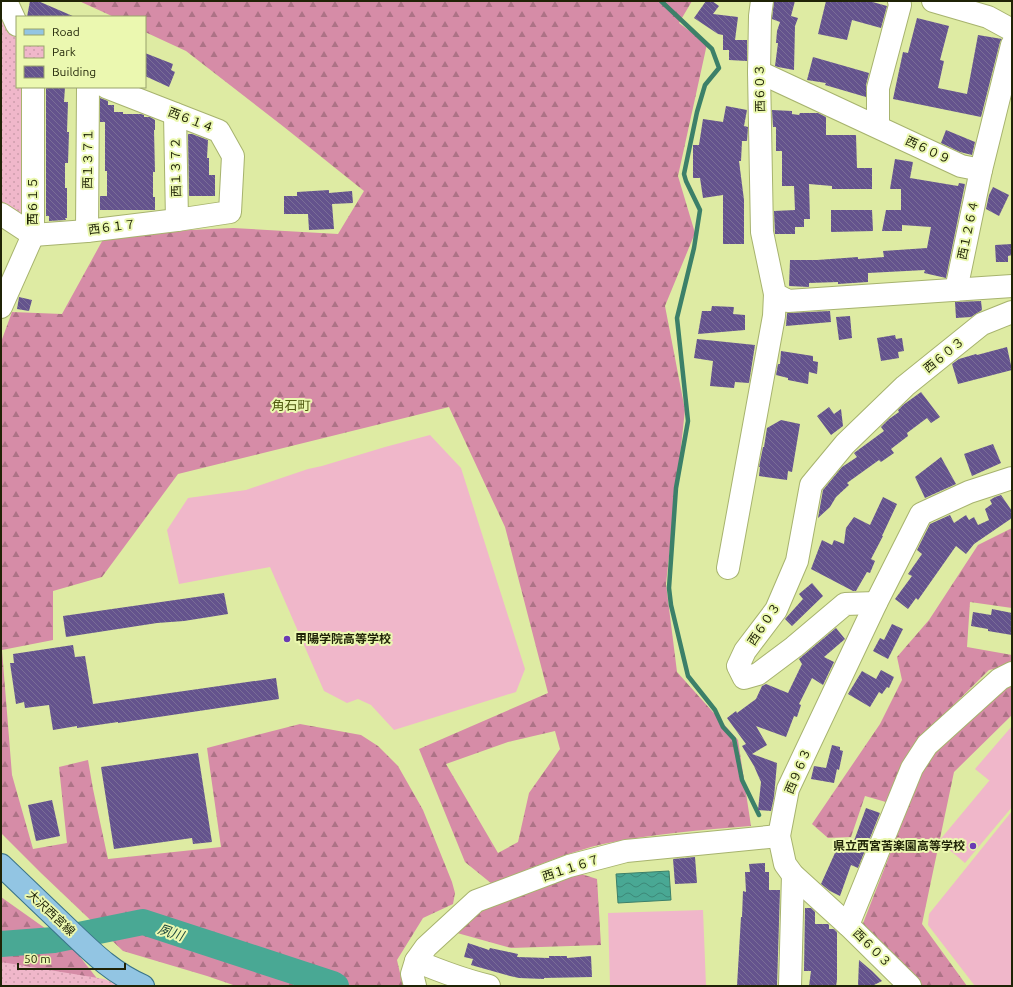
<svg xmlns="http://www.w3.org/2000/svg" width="1013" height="987" viewBox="0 0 1013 987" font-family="Ubuntu,'Noto Sans JP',sans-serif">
	<defs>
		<pattern id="forest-firs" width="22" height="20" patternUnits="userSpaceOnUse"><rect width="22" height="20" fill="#d68ca7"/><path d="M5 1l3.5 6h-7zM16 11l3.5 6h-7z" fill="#ad7286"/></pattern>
		<pattern id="park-dots" width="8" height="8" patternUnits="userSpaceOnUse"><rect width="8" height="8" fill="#f0b7ca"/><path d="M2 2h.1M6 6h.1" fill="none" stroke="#cd9dac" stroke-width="1.8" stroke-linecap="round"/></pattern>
		<pattern id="water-waves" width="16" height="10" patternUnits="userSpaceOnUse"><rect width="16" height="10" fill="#49a894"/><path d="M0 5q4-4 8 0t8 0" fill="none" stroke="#3c8877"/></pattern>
		<pattern id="building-back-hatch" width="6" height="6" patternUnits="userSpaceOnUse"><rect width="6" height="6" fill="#64538d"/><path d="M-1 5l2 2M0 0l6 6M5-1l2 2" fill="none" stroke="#7a6e97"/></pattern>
	</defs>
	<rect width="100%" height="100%" fill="#deeba3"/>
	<g fill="#f0b7ca">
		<polygon points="430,435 461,468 525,669 516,692 394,730 371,705 358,699 347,703 324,691 270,567 179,584 167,530 188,498 246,490 308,469 322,466 385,447"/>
		<polygon points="1012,726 1012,807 965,863 939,841 989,781 990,781 975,769"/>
		<polygon points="1012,811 1012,986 975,986 928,925 929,914"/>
		<polygon points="703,910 706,986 610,986 608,913"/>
	</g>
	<g fill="url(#forest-firs)" fill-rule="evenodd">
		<path d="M 79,1 L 692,1 L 679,23 L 707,44 L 678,176 L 695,233 L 665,306 L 685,410 L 666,584 L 677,672 L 738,740 L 751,826 C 702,830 651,834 603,844 C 565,853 528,869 492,884 L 465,862 L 419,749 L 548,693 L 505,527 L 449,407 L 178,474 L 102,577 L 53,591 L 53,640 L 2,650 L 12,775 L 33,849 L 67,843 L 59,767 L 88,760 L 93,789 L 108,859 L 221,847 L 207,748 L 300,724 L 361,735 L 378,746 L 398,766 L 423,810 L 452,882 L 455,893 L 453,904 L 423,918 L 397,960 L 403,986 L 236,986 L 207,976 L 123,951 L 41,873 L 1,833 L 1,342 L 12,312 L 62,314 L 106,234 L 233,228 L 338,234 L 364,191 L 284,127 L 186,51 L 145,32 L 145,17 L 114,17 ZM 555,731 L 560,749 L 529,793 L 518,842 L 498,853 L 446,764 L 508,742 Z"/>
		<polygon points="1012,528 1012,608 970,602 967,647 1012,655 1012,665 989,670 915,743 886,802 865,796 851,837 828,838 812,824 880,724 902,680 897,657 929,620 978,545"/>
		<polygon points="1012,680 1012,715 954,772 922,924 967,986 922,986 862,926 928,756"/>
		<polygon points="575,872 597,879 601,945 511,948 450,931 479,907"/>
		<polygon points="1,897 73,948 103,986 1,986"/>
	</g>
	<g fill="url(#park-dots)">
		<polygon points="1,8 17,37 17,87 28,87 28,213 21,218 1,205"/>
		<polygon points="1,962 104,979 121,986 1,986"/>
	</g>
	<polygon fill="url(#water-waves)" stroke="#3c8069" points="669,871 671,900 618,903 616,874"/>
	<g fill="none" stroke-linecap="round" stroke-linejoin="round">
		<polyline stroke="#3c8069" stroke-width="4.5" points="661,1 712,49 719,68 705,85 697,112 684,174 686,181 700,210 694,248 677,318 688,421 676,488 669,588 671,605 688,676 715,710 723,727 734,739 742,780 759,815"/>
		<polyline stroke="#49a894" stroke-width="26" points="1,944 54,940 143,922 333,984 336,986"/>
	</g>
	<g fill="url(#building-back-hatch)">
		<polygon points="30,1 38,1 75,17 27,17"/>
		<polygon points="706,1 712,1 719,6 713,14 738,17 735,40 747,40 747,61 729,60 729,50 723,50 723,35 718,34 694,18"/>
		<polygon points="774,1 795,1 791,16 798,18 795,26 794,70 778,67 775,66 778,43 776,43 777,31 780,22 772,19"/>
		<polygon points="826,1 869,1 887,6 881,28 852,20 847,40 818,34"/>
		<polygon points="917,18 949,26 940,60 944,61 938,88 967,94 978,35 1002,39 1000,42 981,117 893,99 903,52 908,53"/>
		<polygon points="145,53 173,64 171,70 175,72 169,87 145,76"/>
		<polygon points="813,57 869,73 866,85 866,97 825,85 826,83 807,80"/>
		<polygon points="46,87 65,87 64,102 68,102 67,132 69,132 68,163 65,163 65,188 67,188 67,218 65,218 66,220 49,221 49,216 46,216"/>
		<polygon points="100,98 108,101 108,105 114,105 114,112 123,112 123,114 141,114 144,115 144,117 150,117 155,120 155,130 154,130 155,172 153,172 153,197 155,197 155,210 100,210 100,196 107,196 107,171 105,171 105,122 100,122"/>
		<polygon points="726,106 747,110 744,126 748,127 747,141 742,141 741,161 739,161 744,200 744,244 723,244 723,195 703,198 700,178 693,178 693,145 699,145 703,119 723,122"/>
		<polygon points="772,110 792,111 792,114 799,115 800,113 818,113 826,117 826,135 856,135 857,168 872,168 872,189 832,189 832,186 809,184 810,219 804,219 804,227 795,227 795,234 775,234 774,211 795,210 794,186 782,186 782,151 776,151 776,127 773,127"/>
		<polygon points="946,130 975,142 972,155 960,152 941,143"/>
		<polygon points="188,134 192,134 208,140 207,158 209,158 209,175 215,175 215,196 189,196"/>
		<polygon points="895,159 913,162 910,178 958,186 959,183 965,184 946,278 924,273 925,270 868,273 868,282 838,284 838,282 809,283 809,287 789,286 790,260 817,260 858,257 858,259 884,257 883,251 927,248 931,227 902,225 902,231 882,231 886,210 901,210 901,189 890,189"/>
		<polygon points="993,187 1009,195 999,216 986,209 989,195"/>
		<polygon points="329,190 329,193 352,191 353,203 332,204 334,229 309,230 308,214 284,214 284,196 297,196 297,192"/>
		<polygon points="831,210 872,210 873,231 831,232"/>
		<polygon points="1012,244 1012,255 1008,256 1008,262 996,262 995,245"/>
		<polygon points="19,297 32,300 29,311 17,309"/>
		<polygon points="981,301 982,310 971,317 956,318 955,302"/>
		<polygon points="712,306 734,307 733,314 745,315 745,330 698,334 702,311 711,311"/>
		<polygon points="830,311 831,322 786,326 787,313"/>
		<polygon points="850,316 852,338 839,340 836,317"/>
		<polygon points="895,335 896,339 902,338 904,351 898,352 899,358 881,361 877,338"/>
		<polygon points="697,339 755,345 749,383 735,382 734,388 710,386 713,361 694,358"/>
		<polygon points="1007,347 1012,370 958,384 952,364 959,359 976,354 977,355"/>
		<polygon points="781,351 813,356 813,361 818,362 817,374 809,372 808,384 788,380 788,378 776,375 778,364 780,364"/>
		<polygon points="921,392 940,417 931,423 927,418 907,433 908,436 891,449 894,453 881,462 879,460 847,483 849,485 836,497 830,507 818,518 823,490 842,467 857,457 854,453 884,431 881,427 889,419 899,412 898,410 903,405"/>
		<polygon points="829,407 834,414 841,409 843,426 831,435 817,416"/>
		<polygon points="781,420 800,424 792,472 788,471 787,480 759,476 760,467 759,467 763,447 764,447 767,428"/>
		<polygon points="993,444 1001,463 972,476 964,454"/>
		<polygon points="941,457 956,484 925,498 915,477"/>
		<polygon points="1001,495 1012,511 1012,518 974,544 966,554 956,546 918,600 916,598 908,609 895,599 912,576 908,574 922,554 917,550 930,524 950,515 954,523 966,515 969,520 974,517 978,525 989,520 985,509 992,504 990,500 995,497"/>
		<polygon points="883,497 897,504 882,536 883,536 871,559 875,561 870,573 867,572 856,591 853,591 811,569 822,540 832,545 834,540 844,544 846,528 854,517 870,525"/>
		<polygon points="812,583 823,596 792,626 785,619 803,599 799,594"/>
		<polygon points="224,593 228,614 184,621 157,623 66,637 63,616"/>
		<polygon points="992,609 1012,613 1012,635 988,631 988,629 971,626 973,612 991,615"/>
		<polygon points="892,624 903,629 888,659 873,651 880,638 884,640"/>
		<polygon points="836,628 845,639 824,657 834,662 823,685 812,678 799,704 801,705 797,717 794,716 786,737 756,726 767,745 752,754 777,763 774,797 771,811 758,810 761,782 754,766 742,746 746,744 727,718 736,711 737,713 756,699 762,686 766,684 788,693 802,664 799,659"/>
		<polygon points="73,645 75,657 85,656 93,704 276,678 279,699 118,723 118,722 77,728 77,726 53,730 49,705 25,708 24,702 16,704 10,663 14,663 13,654"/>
		<polygon points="881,670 894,677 889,688 887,687 882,694 879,692 870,707 848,694 862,671 876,679"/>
		<polygon points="832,745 840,747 840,750 843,751 839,770 837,769 834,783 811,779 814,766 826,768"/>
		<polygon points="198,753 212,842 193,844 192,838 114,849 101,767"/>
		<polygon points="52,800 60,836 36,841 28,805"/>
		<polygon points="866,808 880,813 858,868 851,865 840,896 830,891 821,884 839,844 851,849"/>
		<polygon points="695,857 697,883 675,884 673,859"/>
		<polygon points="765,863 765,872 769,872 769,890 780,890 777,986 737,986 741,917 742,917 743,891 746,892 745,872 750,872 749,864"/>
		<polygon points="805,908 811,908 815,912 815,924 828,924 829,925 829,929 834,929 837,932 837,980 836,986 809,986 811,971 804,971"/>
		<polygon points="468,943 489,950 490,948 518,954 517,957 549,958 549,956 567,956 567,958 591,956 592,977 544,978 544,979 519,978 510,976 471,965 473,959 464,957"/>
		<polygon points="859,960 872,971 882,981 872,986 858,986"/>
	</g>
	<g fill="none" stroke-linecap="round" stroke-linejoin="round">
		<defs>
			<g id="minor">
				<polyline points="6,1 17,25"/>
				<polyline points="762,1 760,16 759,72 762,232 775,294 788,301 1012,286"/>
				<polyline points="933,1 988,17 1012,30"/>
				<polyline points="759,72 961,166 981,170 1012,45"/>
				<polyline points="175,114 177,220"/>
				<polyline points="878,126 878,88 900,5 899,1"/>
				<polyline points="1,214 33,235 87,231 177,220 230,212 233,156 219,131 106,87"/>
				<polyline points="87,231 88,87"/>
				<polyline points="956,290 981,170"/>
				<polyline points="1,307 33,235 33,87"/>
				<polyline points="728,568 774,316 775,294"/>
				<polyline points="876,603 845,604 794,647 758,674 744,678 738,666 745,651 776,610 797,561 811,485 845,444 905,386 982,324 1012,312"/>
				<polyline points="848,925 793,875 785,864 779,836 788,789 876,603 921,514 969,492 1012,478"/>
				<path d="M 416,961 C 440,971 464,980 489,986"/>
				<polyline points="415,986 412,974 416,961 426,947 476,901 569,866 626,851 779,836"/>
				<polyline points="790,986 793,875"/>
				<polyline points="910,986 848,925 912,768 927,745 1000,679 1012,673"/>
			</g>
			<path id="major" d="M 1,865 C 24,887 47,909 70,931 C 93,953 113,973 143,986"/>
		</defs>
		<use href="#minor" stroke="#a7b36e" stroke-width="24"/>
		<use href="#major" stroke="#3a7489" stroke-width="24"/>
		<use href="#minor" stroke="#fff" stroke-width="22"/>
		<use href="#major" stroke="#92c5e3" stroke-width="22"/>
	</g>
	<g fill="#6a3bb3" stroke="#ebf8b0" stroke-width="1.5">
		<circle cx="287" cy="639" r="4"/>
		<circle cx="973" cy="846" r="4"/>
	</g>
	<g text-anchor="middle" stroke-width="4" stroke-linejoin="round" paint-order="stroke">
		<g font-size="12" fill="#1f2306" stroke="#ebf8b0">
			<text transform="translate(760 88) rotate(-91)" y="4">西６０３</text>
			<text transform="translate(191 120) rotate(21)" y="4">西６１４</text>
			<text transform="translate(928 150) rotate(25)" y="4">西６０９</text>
			<text transform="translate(88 159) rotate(-89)" y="4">西１３７１</text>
			<text transform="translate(176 167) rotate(-91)" y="4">西１３７２</text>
			<text transform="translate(33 201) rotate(-90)" y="4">西６１５</text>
			<text transform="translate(112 227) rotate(-7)" y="4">西６１７</text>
			<text transform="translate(968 230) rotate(-78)" y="4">西１２６４</text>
			<text transform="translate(944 355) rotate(-39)" y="4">西６０３</text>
			<text transform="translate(764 624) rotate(-56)" y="4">西６０３</text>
			<text transform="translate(798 771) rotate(-67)" y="4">西９６３</text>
			<text transform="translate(571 868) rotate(-18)" y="4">西１１６７</text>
			<text transform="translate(51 913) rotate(43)" y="4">大沢西宮線</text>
			<text transform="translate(872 948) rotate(45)" y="4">西６０３</text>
		</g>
		<g font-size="12" font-weight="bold" fill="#1f2306" stroke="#ebf8b0" text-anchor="start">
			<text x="295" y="643">甲陽学院高等学校</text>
			<text x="965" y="850" text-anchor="end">県立西宮苦楽園高等学校</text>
		</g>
		<g font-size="13" fill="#4e570c" stroke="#ebf8b0">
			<text x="291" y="410">角石町</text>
		</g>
		<g font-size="13" font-style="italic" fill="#1a453b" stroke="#ebf8b0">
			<text transform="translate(171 932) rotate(18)" y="5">夙川</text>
		</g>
	</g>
	<rect width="1013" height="987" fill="none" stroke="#1f2306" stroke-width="4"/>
	<rect x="16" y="16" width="130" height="72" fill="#ebf8b0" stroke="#99a36c"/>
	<rect x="24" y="29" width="20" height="6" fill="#92c5e3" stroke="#99a36c"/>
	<text x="52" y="36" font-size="12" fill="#1f2306">Road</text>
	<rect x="24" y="46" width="20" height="12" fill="url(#park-dots)" stroke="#99a36c"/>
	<text x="52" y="56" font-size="12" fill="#1f2306">Park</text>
	<rect x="24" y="66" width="20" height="12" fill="url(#building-back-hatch)" stroke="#99a36c"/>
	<text x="52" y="76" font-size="12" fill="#1f2306">Building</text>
	<path d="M18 963v6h107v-6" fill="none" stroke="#1f2306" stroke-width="2"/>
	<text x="24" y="963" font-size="12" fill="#1f2306" stroke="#ebf8b0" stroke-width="3" paint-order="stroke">50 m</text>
</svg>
